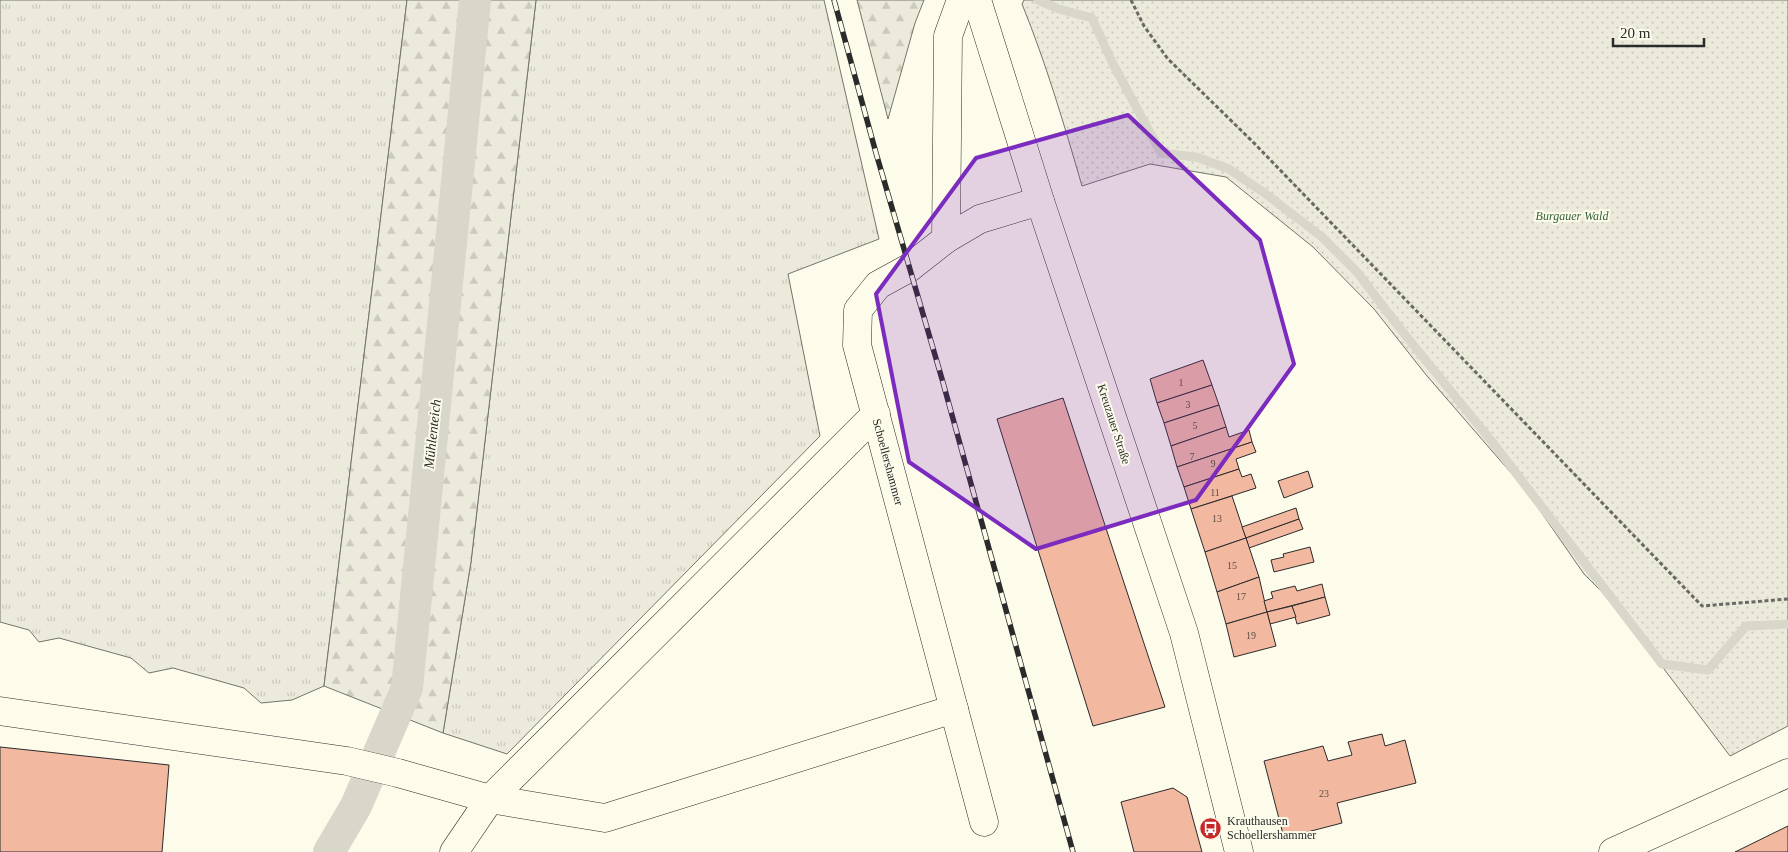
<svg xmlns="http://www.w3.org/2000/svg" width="1788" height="852" viewBox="0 0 1788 852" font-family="Georgia,serif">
	<defs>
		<pattern id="grass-tufts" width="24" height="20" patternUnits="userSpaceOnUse" patternTransform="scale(1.25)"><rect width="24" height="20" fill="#ecebdb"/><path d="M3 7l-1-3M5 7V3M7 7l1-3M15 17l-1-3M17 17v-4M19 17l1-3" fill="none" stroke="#cbcabc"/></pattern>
		<pattern id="forest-firs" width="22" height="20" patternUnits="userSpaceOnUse" patternTransform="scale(1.25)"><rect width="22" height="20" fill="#ecebdb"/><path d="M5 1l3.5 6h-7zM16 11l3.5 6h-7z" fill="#cbcabc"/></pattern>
		<pattern id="park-dots" width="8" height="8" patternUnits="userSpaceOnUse" patternTransform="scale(1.25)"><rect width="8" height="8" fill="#ecebdb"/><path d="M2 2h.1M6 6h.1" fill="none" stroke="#cbcabc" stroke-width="1.8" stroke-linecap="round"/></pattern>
	</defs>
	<rect width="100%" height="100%" fill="#fdfbea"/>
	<g fill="url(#grass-tufts)" stroke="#74746e">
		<polygon points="0,0 407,0 324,686 292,700 261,703 244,688 173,668 149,673 131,658 59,638 39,642 29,630 0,622"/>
		<polygon points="536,0 824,0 879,239 788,274 820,436 507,754 443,733 471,562"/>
	</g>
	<g fill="url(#forest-firs)" stroke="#74746e">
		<polygon points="407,0 536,0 471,562 443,733 324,686"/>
		<polygon points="857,0 924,0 915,23 888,119"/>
	</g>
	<path fill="url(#park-dots)" stroke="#74746e" d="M 1024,0 L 1788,0 L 1788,726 L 1730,756 L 1664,669 L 1602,592 L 1584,574 L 1525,489 L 1427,376 L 1374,309 L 1313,247 L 1226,177 L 1150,164 L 1082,186 C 1064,124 1046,63 1022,4 Z"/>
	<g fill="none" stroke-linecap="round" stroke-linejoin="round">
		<polyline stroke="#d8d7c9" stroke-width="9" points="1038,0 1059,9 1092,18 1113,64 1161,153 1196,157 1229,169 1266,194 1322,237 1357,272 1402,331 1493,443 1662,664 1708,670 1746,626 1788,624"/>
		<polyline stroke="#d8d7c9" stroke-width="32" points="329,852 356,806 407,688 475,0"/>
	</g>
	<g fill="#f2b8a0" stroke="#2b2b2b">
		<polygon points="1203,360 1212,385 1157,403 1150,379"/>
		<polygon points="1212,385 1219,405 1164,423 1157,403"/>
		<polygon points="1063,398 1165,707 1093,726 997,419"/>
		<polygon points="1219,405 1226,427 1171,446 1164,423"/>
		<polygon points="1226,427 1229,437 1249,430 1252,442 1177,467 1171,446"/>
		<polygon points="1252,442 1256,452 1236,459 1239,469 1184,487 1177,467"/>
		<polygon points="1239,469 1242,477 1251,474 1256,488 1191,509 1184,487"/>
		<polygon points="1308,471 1313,487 1284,498 1278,481"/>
		<polygon points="1232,496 1246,538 1205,552 1191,509"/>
		<polygon points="1296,508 1299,519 1246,538 1242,527"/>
		<polygon points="1299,519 1303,529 1249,548 1246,538"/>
		<polygon points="1246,538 1259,577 1217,592 1205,552"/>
		<polygon points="1310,547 1314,562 1274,572 1271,560 1284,557 1283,554"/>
		<polygon points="1259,577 1267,612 1226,624 1217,592"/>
		<polygon points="1322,584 1325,597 1267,612 1264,601 1273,598 1271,592 1295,586 1297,591"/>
		<polygon points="1325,597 1330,615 1297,624 1292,606"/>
		<polygon points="1292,606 1296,617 1270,624 1267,612"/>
		<polygon points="1267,612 1276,646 1234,657 1226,624"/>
		<polygon points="1382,734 1385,746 1405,740 1416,783 1337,803 1342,823 1284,838 1264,761 1323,746 1328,761 1352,755 1348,742"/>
		<polygon points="0,747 169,765 162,852 0,852"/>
		<polygon points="1173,788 1187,797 1202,852 1134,852 1121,802"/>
		<polygon points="1788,826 1788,852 1735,852"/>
	</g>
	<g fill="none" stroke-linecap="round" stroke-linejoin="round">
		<defs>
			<g id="minor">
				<polyline points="946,239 948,36 961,0"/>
				<polyline points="0,711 347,761 398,773 490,799 605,818 954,709"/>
				<polyline points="984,822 857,345 858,310 878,285 909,268 946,239 980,219 1040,201"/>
				<polyline points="454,852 490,799 876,414"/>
				<polyline points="1613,852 1788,773"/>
			</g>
			<polyline id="major" points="977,0 1040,201 1184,633 1239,852"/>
		</defs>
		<use href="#minor" stroke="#2b2b2b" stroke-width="29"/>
		<use href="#major" stroke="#2b2b2b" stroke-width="29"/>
		<polyline stroke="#6a6964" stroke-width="3" stroke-dasharray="4 2.5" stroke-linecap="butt" points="1131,0 1144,26 1168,59 1252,141 1702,606 1788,599"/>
		<use href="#minor" stroke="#fdfbea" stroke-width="28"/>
		<use href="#major" stroke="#fdfbea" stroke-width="28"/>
		<defs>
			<polyline id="rail" points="834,0 876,153 942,379 1073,852"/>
		</defs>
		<use href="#rail" stroke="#2b2b2b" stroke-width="5.5"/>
		<use href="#rail" stroke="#fdfbea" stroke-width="4" stroke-dasharray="11" stroke-linecap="butt"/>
	</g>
	<path fill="#7b2cbf" fill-opacity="0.2" stroke="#7b2cbf" stroke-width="4" stroke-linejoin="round" d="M 1128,115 L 1260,240 L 1294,364 L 1196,500 L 1036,549 L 909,462 L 876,294 L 976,158 Z"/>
	<defs>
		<symbol id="bus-disc" viewBox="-11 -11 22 22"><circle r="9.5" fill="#c62828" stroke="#fdfbea"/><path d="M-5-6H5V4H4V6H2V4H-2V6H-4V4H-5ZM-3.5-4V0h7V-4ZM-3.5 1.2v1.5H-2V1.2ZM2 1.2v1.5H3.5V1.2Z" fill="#fff"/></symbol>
	</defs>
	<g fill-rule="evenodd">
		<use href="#bus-disc" x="1198" y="816" width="25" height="25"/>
	</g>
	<g text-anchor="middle" stroke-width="4" stroke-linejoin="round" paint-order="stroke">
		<g font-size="10" fill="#5d4e48">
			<text x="1181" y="386">1</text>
			<text x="1188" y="408">3</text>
			<text x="1195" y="429">5</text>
			<text x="1192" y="460">7</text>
			<text x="1213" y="467">9</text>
			<text x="1215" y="496">11</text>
			<text x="1217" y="522">13</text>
			<text x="1232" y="569">15</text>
			<text x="1241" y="600">17</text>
			<text x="1251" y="639">19</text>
			<text x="1324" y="797">23</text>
		</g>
		<g font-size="12" font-style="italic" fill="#34623c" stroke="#fdfbea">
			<text x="1572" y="220">Burgauer Wald</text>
		</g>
		<g font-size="12" fill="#2b2b2b" stroke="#fdfbea">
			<text transform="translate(1114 424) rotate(72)" y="4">Kreuzauer Straße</text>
			<text transform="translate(888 462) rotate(75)" y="4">Schoellershammer</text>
		</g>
		<g font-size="12" fill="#2b2b2b" stroke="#fdfbea" text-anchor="start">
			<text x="1227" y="825">Krauthausen<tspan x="1227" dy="14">Schoellershammer</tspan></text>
		</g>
		<g font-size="14" font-style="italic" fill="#2b2b2b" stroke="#fdfbea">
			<text transform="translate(432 434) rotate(-84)" y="5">Mühlenteich</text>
		</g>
	</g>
	<path d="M1613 38v8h91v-8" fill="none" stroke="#2b2b2b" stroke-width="2.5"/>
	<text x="1620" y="38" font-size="15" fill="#2b2b2b" stroke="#fdfbea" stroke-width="4" paint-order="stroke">20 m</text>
</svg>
